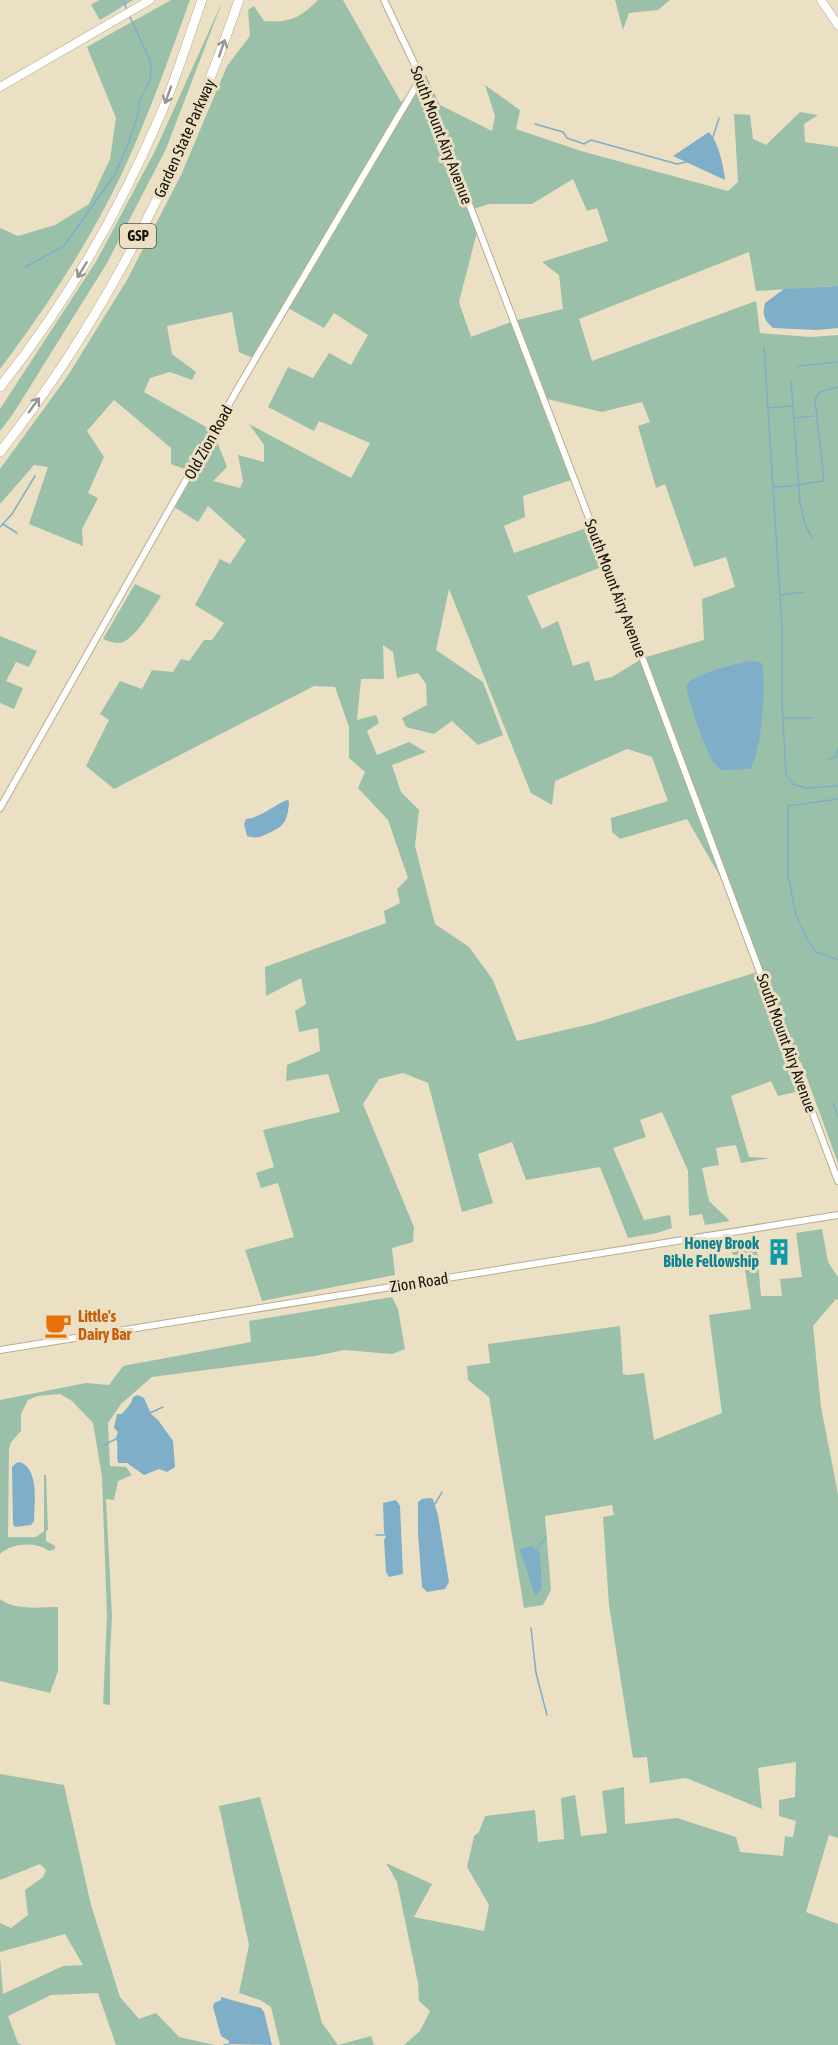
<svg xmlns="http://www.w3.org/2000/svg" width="838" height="2045" viewBox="0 0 838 2045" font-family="'Asap Condensed',sans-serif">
	<rect width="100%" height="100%" fill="#ebe0c4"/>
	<g fill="#9bc0aa" fill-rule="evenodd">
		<polygon points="99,0 133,0 100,20 91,5"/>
		<path d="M 171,0 L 190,0 C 169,58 149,115 123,171 C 90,241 47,307 0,369 L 0,228 L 18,236 L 55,225 L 89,204 L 110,159 L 116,118 L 87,47 Z"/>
		<polygon points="223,0 166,149 107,263 13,414 0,431 0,409 97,260 155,151"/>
		<path d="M 318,0 L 343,0 L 401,102 L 426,75 L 440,105 L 492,131 L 495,116 L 485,85 L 520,110 L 516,129 L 581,151 L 728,191 L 738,182 L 734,114 L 750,115 L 753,139 L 766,145 L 800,112 L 818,115 L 804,124 L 805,142 L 838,147 L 838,286 L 756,291 L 749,252 L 579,319 L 592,361 L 756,301 L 760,333 L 811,337 L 838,335 L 838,1163 L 801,1062 L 796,1064 L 805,1090 L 778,1096 L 771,1081 L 731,1096 L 749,1157 L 770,1158 L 741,1163 L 736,1145 L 716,1148 L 719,1165 L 702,1168 L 709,1201 L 730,1221 L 705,1225 L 702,1214 L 689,1216 L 688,1171 L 662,1112 L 640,1120 L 646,1137 L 613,1148 L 644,1220 L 670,1215 L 672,1228 L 657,1233 L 628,1238 L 600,1167 L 526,1180 L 512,1142 L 478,1154 L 493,1203 L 462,1212 L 428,1083 L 403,1073 L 379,1079 L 363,1104 L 414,1227 L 413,1242 L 392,1248 L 395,1275 L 262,1301 L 245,1250 L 294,1237 L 278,1183 L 261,1188 L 256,1173 L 274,1167 L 263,1130 L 340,1112 L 328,1074 L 286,1081 L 287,1065 L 320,1051 L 318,1028 L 299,1032 L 295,1011 L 306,1004 L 301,978 L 266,996 L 265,967 L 386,923 L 384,911 L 400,903 L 397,889 L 408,878 L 388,820 L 358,788 L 365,772 L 349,758 L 349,727 L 335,687 L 314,686 L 114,789 L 86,766 L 109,720 L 100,714 L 120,681 L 142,689 L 152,670 L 173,672 L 181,659 L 189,661 L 204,640 L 212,640 L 224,623 L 195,605 L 220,559 L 230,564 L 246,540 L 208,506 L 198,522 L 171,505 L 190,471 L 171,464 L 171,448 L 114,400 L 87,431 L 104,457 L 88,493 L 98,498 L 82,529 L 83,546 L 29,524 L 48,467 L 34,465 L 0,504 L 0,469 L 67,377 L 127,280 L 181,175 L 227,66 L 250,36 L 248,10 L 254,6 L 264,21 C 290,23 300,18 318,0 ZM 573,179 L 587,211 L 597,208 L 608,241 L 542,262 L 559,275 L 563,309 L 513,321 L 471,337 L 459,302 L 478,228 L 470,210 L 489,204 L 532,204 ZM 286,307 L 324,328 L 334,313 L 368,335 L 351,365 L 329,353 L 313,378 L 288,367 L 268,407 L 314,431 L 319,421 L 370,443 L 351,478 L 249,424 L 264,445 L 264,462 L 238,455 L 243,481 L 240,488 L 213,481 L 227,467 L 213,431 L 144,392 L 150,378 L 170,372 L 192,380 L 196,372 L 172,354 L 167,326 L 232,312 L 239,352 L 255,359 ZM 543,398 L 602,412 L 642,402 L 650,422 L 638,426 L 656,488 L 665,484 L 694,567 L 726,557 L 735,587 L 702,599 L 704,640 L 643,658 L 612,677 L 595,681 L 589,661 L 573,666 L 558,621 L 542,629 L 527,596 L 607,565 L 592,526 L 514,553 L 504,526 L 525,517 L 523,496 L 574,479 ZM 449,589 L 531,793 L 552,805 L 555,781 L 627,749 L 652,757 L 668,801 L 611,818 L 612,832 L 620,839 L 687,819 L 733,899 L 760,971 L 595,1023 L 517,1041 L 493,980 L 469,947 L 435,924 L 415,846 L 419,810 L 401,792 L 392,765 L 426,752 L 409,742 L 377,755 L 367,731 L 379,723 L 376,715 L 357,720 L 361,679 L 384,679 L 383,645 L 393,652 L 397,678 L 418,673 L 426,684 L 427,705 L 402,718 L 406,727 L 434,734 L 452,721 L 478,745 L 503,735 L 483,682 L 436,650 Z"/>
		<polygon points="615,0 670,0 658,10 629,13 623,30"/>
		<path d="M 135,584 L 161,596 C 153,608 138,634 125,641 C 118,645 110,642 103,639 Z"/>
		<polygon points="0,636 37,651 29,667 16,662 6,681 23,688 14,709 0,703"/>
		<polygon points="822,1229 828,1262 838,1277 838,1300 836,1299 813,1326 821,1407 838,1494 838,1838 829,1835 806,1912 838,1924 838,2045 404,2045 420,2031 430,2011 419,2001 418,1983 397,1882 386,1863 432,1884 414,1917 484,1931 489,1905 467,1867 474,1836 479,1832 485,1816 535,1810 538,1842 564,1839 561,1798 575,1795 581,1836 607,1833 602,1791 624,1787 625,1824 677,1818 736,1837 740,1852 783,1856 785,1836 793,1837 796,1821 779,1816 779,1800 795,1797 796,1762 758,1768 762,1809 686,1778 650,1783 647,1757 633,1758 609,1605 603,1517 614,1515 612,1505 545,1516 551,1590 543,1605 524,1608 489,1397 468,1380 467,1366 490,1363 488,1344 620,1326 623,1374 628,1375 644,1373 654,1440 722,1413 709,1315 751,1309 745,1270 725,1244 756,1239 761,1296 782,1296 780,1279 802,1277 796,1233"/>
		<path d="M 392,1297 L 398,1309 L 405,1349 L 392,1354 L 344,1350 L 315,1356 L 152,1377 L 121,1404 L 108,1423 L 110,1466 L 126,1467 L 132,1475 L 118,1481 L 114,1500 L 106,1499 L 112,1616 L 110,1654 L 110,1705 L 103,1704 L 107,1616 L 102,1477 L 93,1423 L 72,1401 L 60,1394 L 38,1396 L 28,1400 L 21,1414 L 21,1431 L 11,1442 L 9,1449 L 8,1537 L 36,1537 L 44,1531 L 44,1475 L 46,1475 L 48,1530 L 46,1531 L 46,1541 L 55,1546 L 55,1549 L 49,1551 C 35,1541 12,1543 0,1554 L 0,1400 L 86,1383 L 109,1385 L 123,1366 L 251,1342 L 249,1321 Z"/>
		<path d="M 0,1599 C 16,1611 39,1607 58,1607 L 58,1671 L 50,1693 L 0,1681 Z"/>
		<polygon points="0,1774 64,1785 91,1905 120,1997 139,2019 156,2013 179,2037 215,2045 116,2045 98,1993 51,1995 8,2016 18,2043 22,2045 0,2045 0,1957 3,1994 63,1966 83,1965 65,1934 0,1952 0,1923 11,1928 28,1915 25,1890 43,1877 46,1870 40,1864 0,1880"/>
		<polygon points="260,1797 322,2023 338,2045 371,2036 374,2045 280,2045 271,2007 260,2000 239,1993 249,1945 219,1806"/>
	</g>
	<g fill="#7faec9">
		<path d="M 709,132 C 719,144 723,164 725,180 L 673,156 Z"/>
		<path d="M 838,286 L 838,328 L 817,330 L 773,328 C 764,320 762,315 765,303 L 784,289 Z"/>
		<path d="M 752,661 L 762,663 C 766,683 762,754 750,769 L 721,770 C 707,761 692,709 687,692 C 687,688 686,686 688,683 C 694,674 741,662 752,661 Z"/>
		<path d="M 287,800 L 289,801 C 288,817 286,826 271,832 C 261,837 258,839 247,836 L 244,824 L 246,819 C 260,818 274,805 287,800 Z"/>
		<path d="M 138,1395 L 144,1398 L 151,1414 L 158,1420 L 173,1441 L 175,1467 L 167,1472 L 159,1469 L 144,1475 L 127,1463 L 118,1463 C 116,1454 119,1446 116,1438 L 118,1432 L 114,1428 L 117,1414 L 122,1414 L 131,1403 L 133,1397 Z"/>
		<path d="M 20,1462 C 40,1470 34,1504 34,1521 L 31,1525 L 15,1527 L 13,1524 L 12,1467 L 16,1463 Z"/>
		<polygon points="430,1498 433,1499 438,1515 449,1582 445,1589 427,1592 422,1587 418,1533 418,1502 422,1499"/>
		<polygon points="396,1500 400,1506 403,1574 389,1577 386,1572 384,1540 386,1536 384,1532 383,1503"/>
		<polygon points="532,1546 540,1552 542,1589 535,1596 520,1549"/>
		<polygon points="221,1997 261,2008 264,2012 272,2045 229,2044 229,2041 221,2036 213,2007 214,2003 221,2000"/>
	</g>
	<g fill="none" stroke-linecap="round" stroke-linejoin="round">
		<g stroke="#7faec9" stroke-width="1.5">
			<polyline points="124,0 127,11"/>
			<polyline points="535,124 563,132 567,138 584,144 591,140 677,164 687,162"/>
			<polyline points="713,137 719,118"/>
			<polyline points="25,267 64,246 115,174 129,142 137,118 140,100 150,80 151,70 150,60 129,15"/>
			<polyline points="764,347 782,627 782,702 786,774 793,784 806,788 838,786"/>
			<polyline points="798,366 838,362"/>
			<polyline points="791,380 800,503 805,524 812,538"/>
			<polyline points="769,408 791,406"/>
			<polyline points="793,418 814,416"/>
			<path d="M 774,487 C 791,487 806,483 824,481 L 815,400 L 819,392 L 838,387"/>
			<polyline points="3,524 17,533"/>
			<polyline points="0,527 12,514 35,476"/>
			<polyline points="781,595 804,592"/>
			<polyline points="783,718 812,718"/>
			<polyline points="827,760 836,757 838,748"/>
			<polyline points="838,799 788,806 788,875 796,915 807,939 816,952 838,960"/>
			<polyline points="833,1103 838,1116"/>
			<polyline points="150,1413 163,1407"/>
			<polyline points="104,1445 116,1439"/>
			<polyline points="435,1504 442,1492"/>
			<polyline points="376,1535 387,1535"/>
			<polyline points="537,1549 546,1537"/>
			<polyline points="531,1628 536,1673 547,1715"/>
			<polyline points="224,2045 229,2044"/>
		</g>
		<defs>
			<g id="minor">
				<polyline points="384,0 421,78 644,662 838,1181"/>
				<polyline points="0,808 241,383 421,78"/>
				<polyline points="0,1350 838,1215"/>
			</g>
			<g id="major">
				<polyline points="821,0 838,25"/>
				<polyline points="0,87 150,0"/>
			</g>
			<g id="highway">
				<path d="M 0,387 C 66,304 118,214 160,116 C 176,79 188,39 202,0"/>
				<path d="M 0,452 C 106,318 183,162 239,0"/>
			</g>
		</defs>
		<use href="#minor" stroke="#b7ad91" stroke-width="8"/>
		<use href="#major" stroke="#b7ad91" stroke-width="9"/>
		<use href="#highway" stroke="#b7ad91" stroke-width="10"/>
		<use href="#minor" stroke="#fff" stroke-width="6"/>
		<use href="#major" stroke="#fff" stroke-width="8"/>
		<use href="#highway" stroke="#fff" stroke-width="9"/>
	</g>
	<defs><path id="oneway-shaft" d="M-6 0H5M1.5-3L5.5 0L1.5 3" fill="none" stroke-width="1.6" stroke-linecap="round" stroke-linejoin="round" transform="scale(1.5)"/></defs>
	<g stroke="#979591">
		<use href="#oneway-shaft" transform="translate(222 48) rotate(-71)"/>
		<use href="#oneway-shaft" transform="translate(168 95) rotate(110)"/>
		<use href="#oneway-shaft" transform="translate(82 270) rotate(121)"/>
		<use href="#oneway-shaft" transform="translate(34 405) rotate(-54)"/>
	</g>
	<defs>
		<symbol id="building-bare" viewBox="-9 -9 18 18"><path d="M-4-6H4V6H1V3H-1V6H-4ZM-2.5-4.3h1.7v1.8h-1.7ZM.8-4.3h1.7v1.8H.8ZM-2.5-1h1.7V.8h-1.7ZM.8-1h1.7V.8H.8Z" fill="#0f9aa8" stroke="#ebe0c4" stroke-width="2.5" paint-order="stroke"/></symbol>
		<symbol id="cafe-bare" viewBox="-9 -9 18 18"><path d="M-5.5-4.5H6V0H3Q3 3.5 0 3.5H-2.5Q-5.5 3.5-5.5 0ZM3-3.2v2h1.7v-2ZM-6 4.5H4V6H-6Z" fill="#e8710a" stroke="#ebe0c4" stroke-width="2.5" paint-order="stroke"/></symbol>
	</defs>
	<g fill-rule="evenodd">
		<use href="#building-bare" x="760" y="1233" width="38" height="38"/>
		<use href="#cafe-bare" x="39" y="1306" width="38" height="38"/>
	</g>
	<g text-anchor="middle" stroke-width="6" stroke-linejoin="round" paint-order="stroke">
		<rect fill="#ebe0c4" stroke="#575142" stroke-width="1.5" x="120" y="224" width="36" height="24" rx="4.5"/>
		<g font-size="15" font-weight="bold" fill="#18140a">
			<text x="138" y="241">GSP</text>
		</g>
		<g font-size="16" fill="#18140a" stroke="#ebe0c4">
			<text transform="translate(442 135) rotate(69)" y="6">South Mount Airy Avenue</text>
			<text transform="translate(184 138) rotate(-66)" y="6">Garden State Parkway</text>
			<text transform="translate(208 442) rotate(-61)" y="6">Old Zion Road</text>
			<text transform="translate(616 588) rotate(69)" y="6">South Mount Airy Avenue</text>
			<text transform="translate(787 1043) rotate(70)" y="6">South Mount Airy Avenue</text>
			<text transform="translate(419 1282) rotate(-9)" y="6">Zion Road</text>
		</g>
		<g font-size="16" font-weight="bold" fill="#0d838f" stroke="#ebe0c4" text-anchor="end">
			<text x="759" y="1249">Honey Brook<tspan x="759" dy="18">Bible Fellowship</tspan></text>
		</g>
		<g font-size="16" font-weight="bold" fill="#c56008" stroke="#ebe0c4" text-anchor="start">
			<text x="78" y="1322">Little's<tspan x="78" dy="18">Dairy Bar</tspan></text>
		</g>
	</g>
</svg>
